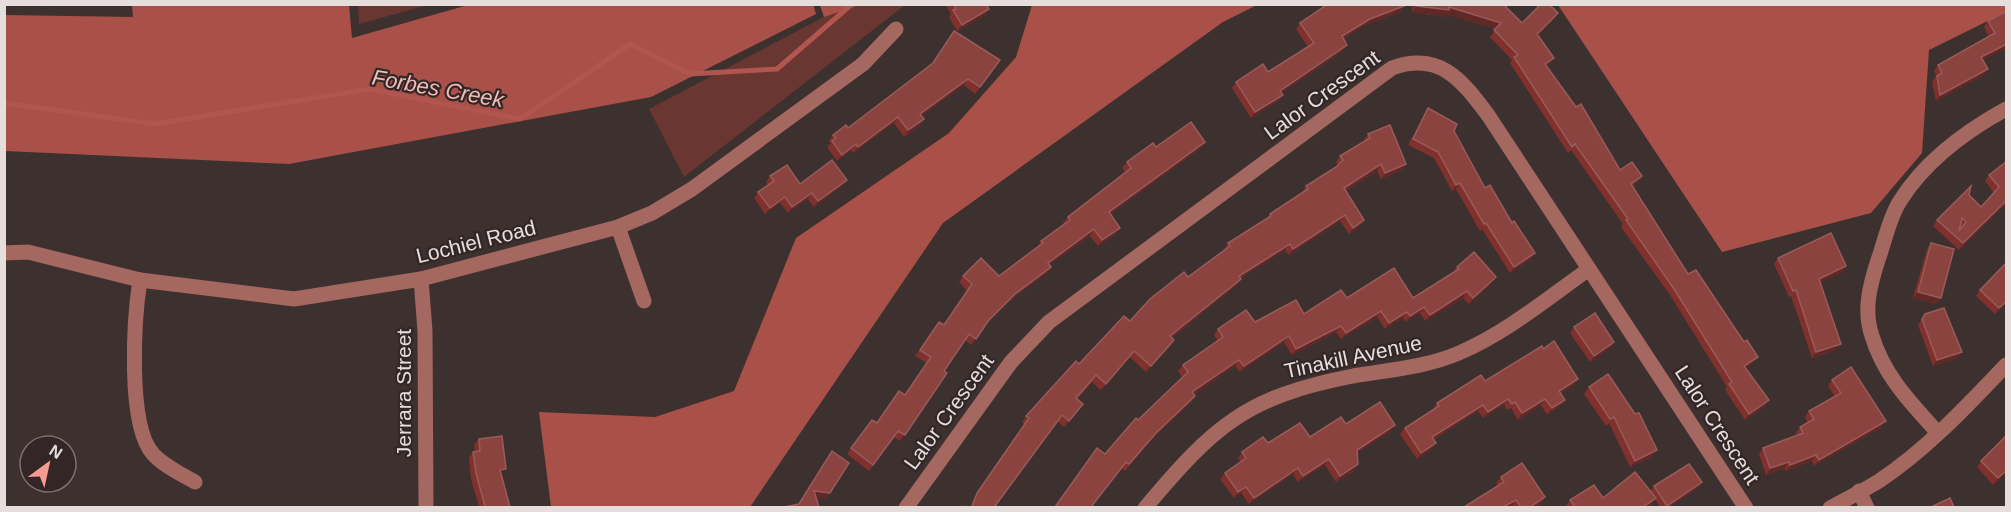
<svg xmlns="http://www.w3.org/2000/svg" width="2011" height="512" viewBox="0 0 2011 512" font-family="Helvetica,sans-serif">
	<rect width="100%" height="100%" fill="#3c312f"/>
	<g fill="#693631">
		<polygon points="358,5 358,4 428,5 359,24"/>
		<polygon points="820,5 905,5 684,177 649,109 824,17"/>
	</g>
	<g fill="#a95048">
		<polygon points="2006,4 2006,12 1929,50 1922,153 1871,213 1722,252 1558,5"/>
		<polygon points="132,5 349,5 352,38 468,5 813,4 816,14 651,97 289,164 5,151 5,15 133,17"/>
		<polygon points="820,5 820,4 859,5 824,17"/>
		<polygon points="1032,5 1257,5 1223,22 943,223 750,507 551,507 539,412 655,417 734,391 796,238 949,133 1016,57"/>
	</g>
	<g fill="none" stroke-linecap="round" stroke-linejoin="round">
		<polyline stroke="#b0564e" stroke-width="5" points="4,103 155,124 370,89 520,119 630,44 690,74 777,69 852,4"/>
		<g stroke="#a56861" stroke-width="15">
			<polyline points="618,227 644,301"/>
			<polyline points="4,253 28,252 140,280 294,299 421,279 618,227 652,213 692,189 863,64 896,29"/>
			<polyline points="421,279 425,331 426,508"/>
			<path d="M 140,280 C 134,318 127,425 153,454 C 164,466 181,474 195,482"/>
			<path d="M 1938,433 C 1911,403 1884,376 1872,336 C 1863,310 1870,285 1878,260 C 1885,241 1889,218 1900,201 C 1925,161 1966,131 2006,109"/>
			<polyline points="1859,491 1867,508"/>
			<path d="M 906,508 L 1011,362 L 1049,322 L 1392,68 C 1439,51 1461,79 1488,115 L 1746,508"/>
			<path d="M 1145,508 C 1214,426 1245,397 1353,376 C 1388,370 1427,367 1459,353 C 1506,333 1548,298 1589,269"/>
			<path d="M 1830,508 C 1846,499 1863,491 1879,481 C 1927,449 1967,406 2006,365"/>
		</g>
	</g>
	<g fill="#80302d">
		<polygon points="945,4 986,4 989,9 985,15 957,31 949,17 951,14"/>
		<polygon points="1413,4 1503,4 1522,23 1553,20 1538,35 1554,58 1549,64 1547,66 1620,170 1642,176 1638,183 1632,187 1688,274 1758,357 1753,363 1746,368 1769,400 1764,407 1745,420 1725,390 1727,387 1670,295 1621,227 1623,224 1571,150 1568,153 1510,63 1512,60 1490,37 1496,29 1446,14 1444,17 1412,12"/>
		<polygon points="1404,6 1400,12 1365,25 1343,39 1347,45 1343,51 1281,93 1283,95 1278,101 1251,118 1232,88 1236,82 1268,72 1308,47 1296,29 1300,23"/>
		<polygon points="2007,11 1983,60 1984,75 1936,101 1932,82 1936,76 1934,71 1938,65 1989,37 1984,27 1988,21"/>
		<polygon points="1000,60 975,94 964,85 921,116 924,119 919,126 904,137 894,123 853,153 851,150 837,161 827,147 831,143 829,141 833,135"/>
		<polygon points="1428,108 1454,131 1485,188 1535,253 1530,260 1510,273 1482,229 1480,231 1456,189 1452,191 1434,158 1408,145 1424,115"/>
		<polygon points="1368,134 1402,170 1381,179 1377,171 1345,191 1360,226 1349,234 1340,221 1289,255 1285,250 1241,278 1241,279 1237,285 1171,338 1170,346 1146,372 1130,357 1101,390 1092,382 1077,399 1083,404 1079,410 1064,427 1057,421 996,506 998,507 963,507 965,505 970,507 973,500 1025,425 1022,422 1026,416 1079,364 1188,277 1224,250 1224,249 1228,243 1267,219 1270,214 1302,193 1306,186 1336,167 1338,165 1336,162 1340,156 1364,141 1364,140"/>
		<polygon points="1205,142 1201,148 1110,214 1116,234 1098,246 1090,236 1049,265 1051,267 1047,273 1010,300 984,326 971,345 965,340 944,371 947,373 900,441 894,437 869,471 847,454 872,420 877,423 905,395 927,363 915,356 939,322 944,325 967,291 959,282 963,276 999,276 1037,247 1041,241 1064,224 1063,223 1068,217 1125,172 1122,168 1127,162 1156,147"/>
		<polygon points="2007,161 2007,206 2005,207 2004,205 1959,250 1933,226 1937,220 1969,195 1981,207 1994,193 1985,181 1989,175"/>
		<polygon points="770,176 800,184 842,186 814,207 808,199 788,213 780,203 765,214 754,198 758,192 768,185 766,182"/>
		<polygon points="1931,243 1941,298 1936,304 1913,298 1927,249"/>
		<polygon points="1778,258 1842,273 1821,282 1836,350 1812,358 1791,296 1789,297 1774,264"/>
		<polygon points="2007,262 2007,302 1995,314 1976,296 1980,290"/>
		<polygon points="1457,267 1492,283 1469,304 1463,298 1425,321 1420,313 1406,322 1403,318 1385,329 1377,317 1341,339 1336,332 1292,355 1284,342 1240,372 1235,366 1194,394 1191,402 1152,439 1125,471 1105,454 1138,420 1182,377 1178,371 1183,365 1218,341 1214,335 1218,329 1255,322 1304,314 1347,298 1413,298 1452,273"/>
		<polygon points="1925,314 1958,358 1933,366 1918,325"/>
		<polygon points="1574,327 1614,342 1610,348 1590,362 1570,333"/>
		<polygon points="1832,380 1882,427 1814,466 1812,461 1786,471 1785,468 1766,475 1759,454 1763,448 1797,435 1796,433 1800,427 1808,423 1805,417 1809,411 1835,397 1828,386"/>
		<polygon points="1485,381 1574,385 1560,394 1565,400 1560,406 1547,415 1541,405 1518,420 1511,408 1507,410 1504,405 1483,418 1478,411 1433,440 1431,450 1417,459 1400,434 1405,428 1433,409 1437,403"/>
		<polygon points="1589,387 1652,457 1630,467 1609,423 1606,426 1584,394"/>
		<polygon points="1346,424 1391,431 1357,453 1354,471 1336,482 1325,465 1298,482 1293,474 1249,504 1241,493 1234,498 1220,479 1225,473 1241,462 1238,458 1242,452 1268,443 1310,437"/>
		<polygon points="2007,435 2007,472 1993,485 1977,467 1981,461"/>
		<polygon points="479,439 502,475 510,507 479,507 471,479 469,458 473,452 475,451 474,445"/>
		<polygon points="1501,477 1545,497 1541,504 1535,507 1513,507 1496,483"/>
		<polygon points="1702,482 1698,488 1669,507 1660,507 1655,499 1651,504 1647,507 1567,507 1566,506 1570,500 1603,498 1651,491 1654,486"/>
	</g>
	<g fill="#602926">
		<polygon points="1404,6 1400,12 1365,25 1337,42 1342,36 1370,19"/>
		<polygon points="1417,6 1449,7 1501,23 1497,29 1446,14 1444,17 1412,12"/>
		<polygon points="989,9 985,15 957,31 962,25"/>
		<polygon points="1558,13 1553,20 1533,40 1537,34"/>
		<polygon points="2007,44 2007,48 1977,63 1981,57"/>
		<polygon points="1347,45 1343,51 1275,97 1280,91"/>
		<polygon points="1554,58 1549,64 1541,70 1545,64"/>
		<polygon points="1988,69 1984,75 1936,101 1940,95"/>
		<polygon points="968,79 964,85 915,120 920,114"/>
		<polygon points="1283,95 1278,101 1251,118 1255,112"/>
		<polygon points="898,117 894,123 853,153 858,147"/>
		<polygon points="924,119 919,126 904,137 908,130"/>
		<polygon points="1205,142 1201,148 1104,218 1109,212"/>
		<polygon points="856,144 851,150 837,161 842,155"/>
		<polygon points="1381,164 1377,171 1339,194 1344,188"/>
		<polygon points="1406,164 1402,170 1381,179 1385,173"/>
		<polygon points="1642,176 1638,183 1626,191 1631,184"/>
		<polygon points="847,180 842,186 814,207 818,201"/>
		<polygon points="1460,183 1456,189 1452,191 1456,185"/>
		<polygon points="812,193 808,199 788,213 792,207"/>
		<polygon points="785,197 780,203 765,214 770,208"/>
		<polygon points="2007,200 2004,205 1959,250 1963,243"/>
		<polygon points="1345,215 1340,221 1289,255 1293,249"/>
		<polygon points="1364,220 1360,226 1349,234 1353,228"/>
		<polygon points="1120,228 1116,234 1098,246 1102,240"/>
		<polygon points="1094,229 1090,236 1044,269 1048,263"/>
		<polygon points="1290,244 1285,250 1234,282 1239,276"/>
		<polygon points="1535,253 1530,260 1510,273 1514,267"/>
		<polygon points="1846,266 1842,273 1815,285 1819,279"/>
		<polygon points="1051,267 1047,273 1010,300 984,326 989,320 1015,294"/>
		<polygon points="1496,277 1492,283 1469,304 1473,298"/>
		<polygon points="1241,279 1237,285 1165,342 1170,336"/>
		<polygon points="1467,291 1463,298 1425,321 1430,315"/>
		<polygon points="1918,292 1941,298 1936,304 1913,298"/>
		<polygon points="2007,301 2007,302 1995,314 1999,308"/>
		<polygon points="1424,307 1420,313 1406,322 1410,316"/>
		<polygon points="1381,311 1377,317 1341,339 1346,333"/>
		<polygon points="1407,312 1403,318 1385,329 1389,323"/>
		<polygon points="1341,326 1336,332 1292,355 1296,349"/>
		<polygon points="1289,336 1284,342 1240,372 1244,366"/>
		<polygon points="1174,340 1170,346 1146,372 1151,366"/>
		<polygon points="1614,342 1610,348 1590,362 1594,356"/>
		<polygon points="1841,344 1836,350 1812,358 1816,352"/>
		<polygon points="1134,351 1130,357 1101,390 1106,384"/>
		<polygon points="1962,352 1958,358 1933,366 1937,360"/>
		<polygon points="1758,357 1753,363 1740,372 1744,366"/>
		<polygon points="1239,360 1235,366 1188,399 1192,392"/>
		<polygon points="1578,379 1574,385 1555,397 1559,391"/>
		<polygon points="1195,396 1191,402 1152,439 1125,471 1156,433"/>
		<polygon points="1508,399 1504,405 1483,418 1488,412"/>
		<polygon points="1545,399 1541,405 1518,420 1522,413"/>
		<polygon points="1565,400 1560,406 1547,415 1552,408"/>
		<polygon points="1769,400 1764,407 1745,420 1749,414"/>
		<polygon points="1483,405 1478,411 1427,443 1432,437"/>
		<polygon points="1886,421 1882,427 1814,466 1819,460"/>
		<polygon points="1395,425 1391,431 1352,456 1357,450"/>
		<polygon points="1436,443 1431,450 1417,459 1421,453"/>
		<polygon points="1657,450 1652,457 1630,467 1635,461"/>
		<polygon points="1816,455 1812,461 1786,471 1790,465"/>
		<polygon points="1329,459 1325,465 1298,482 1303,476"/>
		<polygon points="1789,462 1785,468 1766,475 1770,468"/>
		<polygon points="1358,464 1354,471 1336,482 1340,476"/>
		<polygon points="1298,468 1293,474 1249,504 1254,498"/>
		<polygon points="2007,470 2007,472 1993,485 1998,478"/>
		<polygon points="1702,482 1698,488 1669,507 1666,507 1667,506"/>
		<polygon points="1246,487 1241,493 1234,498 1238,492"/>
		<polygon points="814,491 830,493 825,499 810,497"/>
		<polygon points="1545,497 1541,504 1535,507 1530,507"/>
		<polygon points="1656,498 1651,504 1647,507 1643,507"/>
		<polygon points="1516,500 1512,506 1509,507 1503,507"/>
	</g>
	<g fill="#8b4340" stroke="#995b59" stroke-width="1.5" fill-rule="evenodd">
		<polygon points="954,4 986,4 989,9 962,25 953,10 956,9"/>
		<polygon points="1328,4 1403,4 1404,6 1370,19 1342,36 1347,45 1280,91 1283,95 1255,112 1236,82 1263,64 1268,72 1314,43 1300,23"/>
		<polygon points="1417,4 1503,4 1522,23 1541,4 1549,4 1558,13 1537,34 1554,58 1545,64 1576,107 1581,104 1620,170 1632,162 1642,176 1631,184 1688,274 1696,270 1744,342 1747,340 1758,357 1744,366 1769,400 1749,414 1729,384 1732,382 1674,289 1626,220 1628,219 1575,144 1572,147 1514,57 1518,55 1494,30 1501,23 1449,7 1449,10 1417,6"/>
		<polygon points="2007,11 2007,44 1981,57 1988,69 1940,95 1937,76 1942,73 1938,65 1995,33 1988,21"/>
		<polygon points="954,31 1000,60 980,87 968,79 920,114 924,119 908,130 898,117 858,147 856,144 842,155 832,141 836,138 833,135 846,125 848,128 933,63"/>
		<polygon points="1428,108 1457,124 1454,131 1485,188 1490,185 1512,223 1514,221 1535,253 1514,267 1486,223 1484,224 1460,183 1456,185 1438,152 1413,139"/>
		<polygon points="1191,122 1205,142 1109,212 1120,228 1102,240 1094,229 1048,263 1051,267 1015,294 989,320 976,339 969,334 944,371 947,373 905,435 898,431 873,465 851,448 872,420 877,423 899,391 905,395 931,357 920,350 939,322 944,325 972,284 963,276 981,258 999,276 1043,243 1041,241 1070,220 1068,217 1131,168 1127,162 1153,143 1156,147"/>
		<polygon points="1390,125 1406,164 1385,173 1381,164 1344,188 1364,220 1353,228 1345,215 1293,249 1290,244 1239,276 1241,279 1170,336 1174,340 1151,366 1134,351 1106,384 1096,375 1076,398 1083,404 1069,421 1062,415 995,506 998,507 972,507 977,493 1029,418 1026,416 1076,361 1079,364 1124,316 1130,321 1150,299 1184,272 1188,277 1230,246 1228,243 1271,216 1270,214 1308,189 1306,186 1336,167 1343,160 1340,156 1370,138 1368,134"/>
		<polygon points="832,160 847,180 818,201 812,193 792,207 785,197 770,208 758,192 774,181 770,176 787,165 800,184"/>
		<path d="M 2007,161 L 2007,200 L 1963,243 L 1937,220 L 1971,186 L 1969,195 L 1981,207 L 1999,187 L 1989,175 ZM 1962,218 L 1966,222 L 1959,231 Z"/>
		<polygon points="1831,233 1846,266 1819,279 1841,344 1816,352 1796,290 1793,291 1778,258"/>
		<polygon points="1931,243 1954,249 1941,298 1918,292"/>
		<polygon points="1474,252 1496,277 1473,298 1467,291 1430,315 1424,307 1410,316 1407,312 1389,323 1381,311 1346,333 1341,326 1296,349 1289,336 1244,366 1239,360 1192,392 1195,396 1156,433 1129,464 1126,462 1091,507 1055,507 1097,448 1105,454 1136,418 1138,420 1188,372 1183,365 1223,337 1218,329 1246,310 1255,322 1296,300 1304,314 1341,290 1347,298 1394,268 1413,298 1459,269 1457,267"/>
		<polygon points="2007,262 2007,301 1999,308 1980,290"/>
		<polygon points="1944,308 1962,352 1937,360 1922,319 1925,314"/>
		<polygon points="1595,313 1614,342 1594,356 1574,327"/>
		<polygon points="1554,341 1578,379 1559,391 1565,400 1552,408 1545,399 1522,413 1515,402 1512,404 1508,399 1488,412 1483,405 1432,437 1436,443 1421,453 1405,428 1439,406 1437,403 1481,375 1485,381 1542,346 1543,349"/>
		<polygon points="1851,367 1886,421 1819,460 1816,455 1790,465 1789,462 1770,468 1763,448 1803,433 1800,427 1814,419 1809,411 1841,393 1832,380"/>
		<polygon points="1608,374 1635,414 1639,413 1657,450 1635,461 1614,417 1610,419 1589,387"/>
		<polygon points="1380,402 1395,425 1357,450 1358,464 1340,476 1329,459 1303,476 1298,468 1254,498 1246,487 1238,492 1225,473 1246,458 1242,452 1263,437 1268,443 1300,423 1310,437 1341,417 1346,424"/>
		<polygon points="2007,435 2007,470 1998,478 1981,461"/>
		<polygon points="502,436 506,469 500,470 510,507 485,507 476,473 473,452 480,451 479,439"/>
		<polygon points="832,451 849,463 830,493 814,491 819,507 784,507 799,504"/>
		<polygon points="1522,463 1545,497 1530,507 1521,507 1516,500 1503,507 1464,507 1504,482 1501,477"/>
		<polygon points="1689,464 1702,482 1667,506 1654,486"/>
		<polygon points="1635,472 1656,498 1643,507 1575,507 1570,500 1594,485 1603,498"/>
		<polygon points="1950,498 1954,507 1931,507"/>
	</g>
	<g text-anchor="middle" stroke-width="4.5" stroke-linejoin="round" paint-order="stroke">
		<g font-size="21" fill="#e6dedd" stroke="#322726">
			<text transform="translate(1322 95) rotate(-36)" y="7">Lalor Crescent</text>
			<text transform="translate(476 242) rotate(-14)" y="7">Lochiel Road</text>
			<text transform="translate(1353 357) rotate(-12)" y="7">Tinakill Avenue</text>
			<text transform="translate(404 393) rotate(-90)" y="7">Jerrara Street</text>
			<text transform="translate(949 412) rotate(-54)" y="7">Lalor Crescent</text>
			<text transform="translate(1717 425) rotate(57)" y="7">Lalor Crescent</text>
		</g>
		<g font-size="22" font-style="italic" fill="#efbcb6" stroke="#322726">
			<text transform="translate(438 88) rotate(10)" y="8">Forbes Creek</text>
		</g>
	</g>
	<rect width="2011" height="512" fill="none" stroke="#e6dedd" stroke-width="12"/>
	<g transform="translate(48 464) rotate(33)"><circle r="28" fill="#322726" stroke="#7a706f" stroke-width="1.5"/>
	<path d="M0-4.5L10 22L0 15L-10 22Z" fill="#f59c92"/>
	<text y="-9" font-size="16" font-weight="bold" text-anchor="middle" fill="#e6dedd">N</text>
	</g>
</svg>
